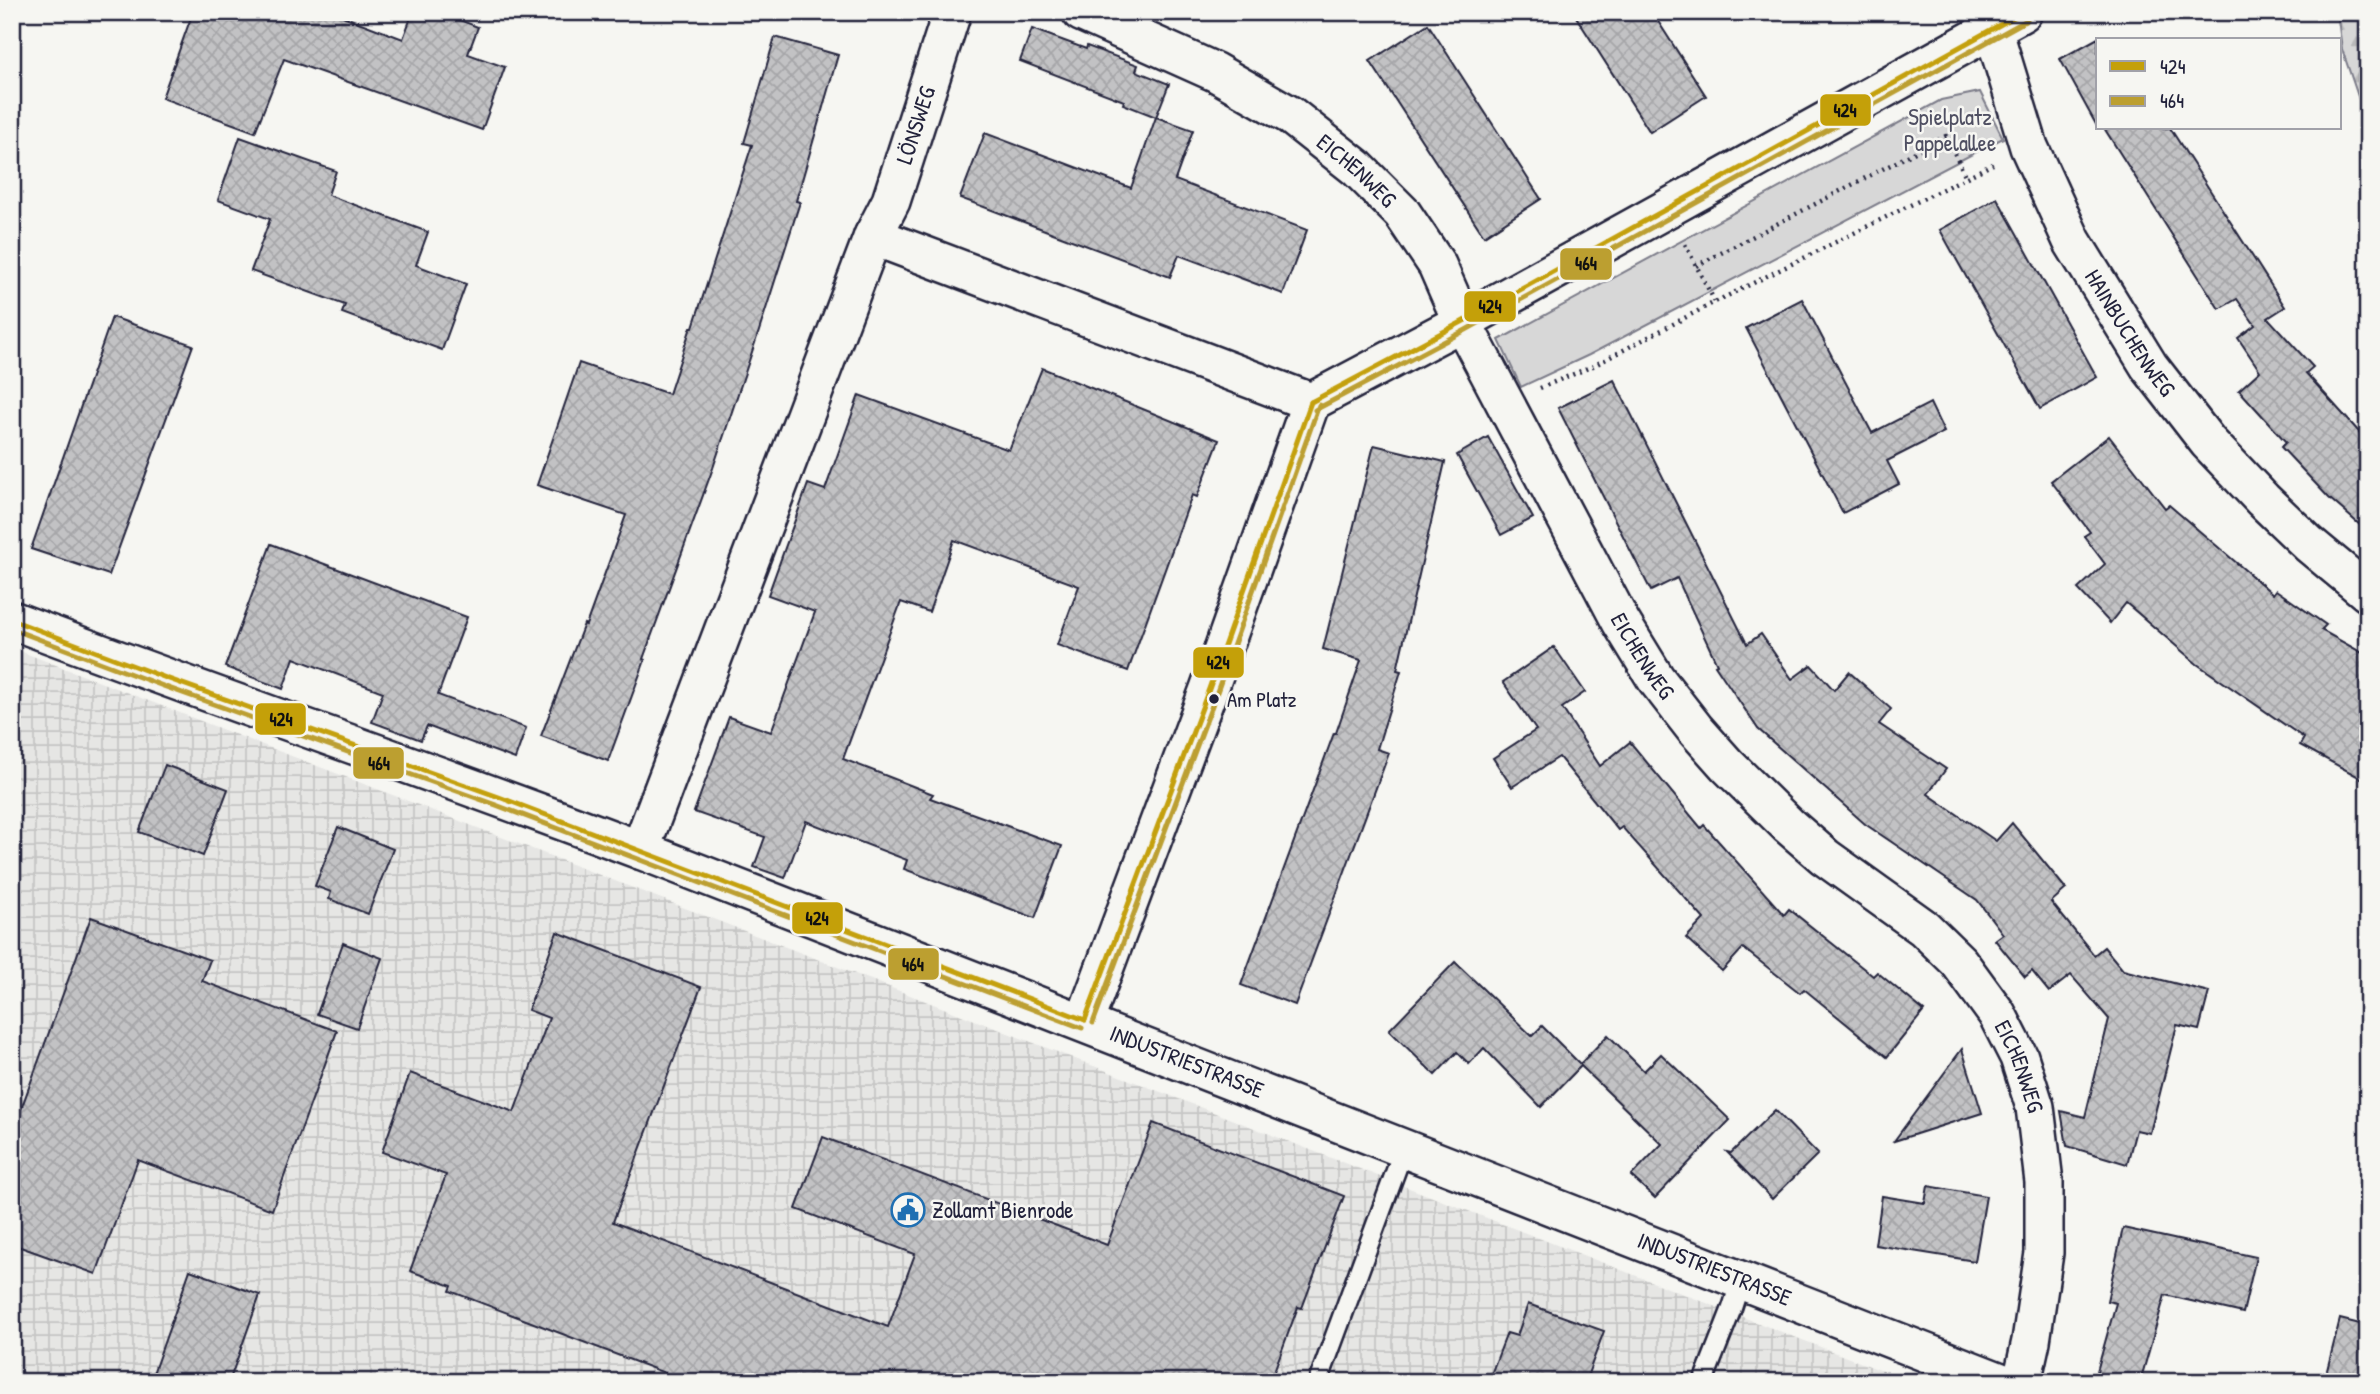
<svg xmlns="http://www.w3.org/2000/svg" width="2380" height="1394" viewBox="0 0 2380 1394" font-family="'Patrick Hand',sans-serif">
	<defs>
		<pattern id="industrial-grid" width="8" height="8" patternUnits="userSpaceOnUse" patternTransform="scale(1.75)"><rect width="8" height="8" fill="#e6e6e4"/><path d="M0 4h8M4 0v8" fill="none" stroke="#c5c5c4"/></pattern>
		<pattern id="forest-firs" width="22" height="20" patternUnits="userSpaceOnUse" patternTransform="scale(1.75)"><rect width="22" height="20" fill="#d7d7d7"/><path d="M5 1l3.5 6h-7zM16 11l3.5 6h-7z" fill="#b8b8b9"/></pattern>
		<pattern id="building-cross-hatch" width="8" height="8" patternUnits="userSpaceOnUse" patternTransform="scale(1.75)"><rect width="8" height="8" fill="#c2c2c4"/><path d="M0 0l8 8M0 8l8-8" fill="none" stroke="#a6a6a9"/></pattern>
	</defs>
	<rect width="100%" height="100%" fill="#f6f6f2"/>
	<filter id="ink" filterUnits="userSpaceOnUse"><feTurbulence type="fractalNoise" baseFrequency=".0143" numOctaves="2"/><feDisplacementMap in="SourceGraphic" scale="14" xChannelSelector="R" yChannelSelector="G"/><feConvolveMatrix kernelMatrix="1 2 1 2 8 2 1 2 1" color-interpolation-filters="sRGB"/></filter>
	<g filter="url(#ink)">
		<polygon fill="url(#industrial-grid)" points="12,648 1911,1382 12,1382"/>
		<polygon fill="url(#forest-firs)" stroke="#7c7c89" stroke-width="2" points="2337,12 2368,12 2368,126 2342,49"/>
		<polygon fill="#d7d7d7" stroke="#7c7c89" stroke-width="2" points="1980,92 2003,138 1589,355 1521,387 1499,340 1941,100"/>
		<g fill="url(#building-cross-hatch)" stroke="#22223b" stroke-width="2">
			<polygon points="193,12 332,12 403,39 413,12 439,12 478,27 468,54 505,67 482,130 284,59 255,132 162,98"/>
			<polygon points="1573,12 1652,12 1706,96 1650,132"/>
			<polygon points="1428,24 1541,199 1484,236 1370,61"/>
			<polygon points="1032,29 1086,49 1087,46 1138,65 1136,71 1169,84 1156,117 1123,104 1124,101 1020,61"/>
			<polygon points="775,37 838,55 796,201 800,202 759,331 713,468 643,659 645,660 608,761 541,736 584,624 586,625 626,515 537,485 579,363 669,394 691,327 693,327 752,145 744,143"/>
			<polygon points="2098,38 2098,128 2060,59"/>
			<polygon points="1156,117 1193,130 1175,180 1307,230 1283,294 1179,255 1170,277 960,198 985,133 1131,188"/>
			<polygon points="2104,128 2170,128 2285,307 2268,318 2313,367 2306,373 2368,442 2368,532 2329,498 2281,447 2286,442 2239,390 2260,371 2238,338 2255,325 2237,299 2219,309"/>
			<polygon points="240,137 336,171 328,195 428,232 416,265 466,284 442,350 342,313 345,305 251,271 270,219 218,200"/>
			<polygon points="1997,198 2097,377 2040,409 1940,230"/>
			<polygon points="1802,299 1872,433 1930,403 1944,432 1887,461 1899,484 1843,513 1746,328"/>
			<polygon points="112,317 193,345 109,575 31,549"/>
			<polygon points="1042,368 1219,440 1197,497 1192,495 1128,671 1057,645 1079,586 954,540 929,612 901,602 843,759 933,794 930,798 1062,846 1035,918 904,869 907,860 806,821 785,878 754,867 765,837 694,812 729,717 771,732 815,612 768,595 808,484 825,490 859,395 1009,450"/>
			<polygon points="1614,380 1747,644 1761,634 1792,679 1811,665 1834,690 1849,672 1891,709 1879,724 1946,769 1928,794 1996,841 2012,823 2066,889 2051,902 2094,955 2104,947 2123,970 2209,992 2199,1030 2177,1025 2150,1133 2136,1130 2127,1164 2067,1146 2061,1111 2085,1117 2109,1019 2071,975 2049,992 2032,971 2025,977 1995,940 2003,934 1977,900 1865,824 1758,729 1715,665 1717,664 1677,578 1651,591 1558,408"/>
			<polygon points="2109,436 2165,508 2169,505 2273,594 2276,590 2326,625 2321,630 2368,656 2368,782 2300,745 2304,738 2197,664 2126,603 2110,623 2078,589 2105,564 2084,536 2090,532 2051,481"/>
			<polygon points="1488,437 1533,518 1501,535 1457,455"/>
			<polygon points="1374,445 1445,462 1397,670 1401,671 1377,749 1389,753 1295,1005 1241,985 1334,733 1336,733 1361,660 1323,649"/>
			<polygon points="271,544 467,617 438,695 526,728 515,759 427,726 421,740 372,722 383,692 294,658 283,689 225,667"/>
			<polygon points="1554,647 1585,692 1562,708 1600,766 1630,742 1701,828 1704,825 1784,915 1789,909 1873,976 1877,972 1924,1011 1887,1057 1804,989 1800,993 1743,948 1722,971 1686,938 1704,919 1622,827 1618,830 1559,757 1512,787 1493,758 1536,730 1503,682"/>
			<polygon points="165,765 228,789 203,856 139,832"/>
			<polygon points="338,827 393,849 368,914 329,899 331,892 315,886"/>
			<polygon points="91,917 210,960 202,981 337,1031 272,1210 138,1160 96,1274 12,1244 12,1134"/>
			<polygon points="557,932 701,987 613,1222 888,1327 915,1254 796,1209 823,1137 1107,1245 1153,1123 1344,1196 1302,1308 1298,1307 1270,1382 688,1382 450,1291 452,1286 410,1271 446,1175 382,1152 410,1073 514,1112 549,1018 528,1010"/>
			<polygon points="343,943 382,958 357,1028 317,1014"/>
			<polygon points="1455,962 1532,1036 1542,1026 1580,1064 1608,1035 1644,1071 1661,1054 1730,1120 1655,1198 1631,1176 1662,1144 1581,1066 1541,1107 1484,1048 1469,1064 1457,1052 1435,1075 1389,1030"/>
			<polygon points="1962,1049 1982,1113 1894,1141"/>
			<polygon points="1775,1110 1818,1154 1772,1199 1727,1152 1731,1153"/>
			<polygon points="1928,1186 1986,1196 1975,1261 1875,1245 1882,1196 1925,1203"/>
			<polygon points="2123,1228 2256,1257 2243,1313 2165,1295 2140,1382 2094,1382 2116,1303 2107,1301"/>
			<polygon points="190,1270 260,1295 229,1382 150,1382"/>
			<polygon points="1528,1304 1604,1331 1585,1382 1488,1382 1507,1333 1517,1336"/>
			<polygon points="2340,1319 2368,1326 2368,1382 2324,1382"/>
		</g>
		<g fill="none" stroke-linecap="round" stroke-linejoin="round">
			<defs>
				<g id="service">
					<polyline points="1318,1382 1405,1146"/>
					<polyline points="1703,1382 1732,1308 1741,1280"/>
				</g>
				<g id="minor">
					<path id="s1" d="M 1081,12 L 1215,72 L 1290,115 L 1357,168 L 1402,213 L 1437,265 L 1462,322 L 1621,622 L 1656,679 L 1695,729 L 1727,765 L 1788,825 L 1825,857 L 1924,928 L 1959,962 L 1997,1014 L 2019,1057 L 2035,1107 L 2044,1182 L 2044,1253 L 2031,1341 L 2022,1382"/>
					<path id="s2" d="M 1983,12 L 1993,29 L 2029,147 L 2072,241 L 2149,366 L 2208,442 L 2263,500 L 2309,544 L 2368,593"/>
					<path id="s3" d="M 873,236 L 891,201 L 952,12"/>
					<polyline points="1311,402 1462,322 2023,12"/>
					<path id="s4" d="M 12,620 C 222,700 435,772 645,852 C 1099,1025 1550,1204 2001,1382"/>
					<polyline points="640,850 873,236 1311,402"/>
					<polyline points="1085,1020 1209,689 1311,402"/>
				</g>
			</defs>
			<use href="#service" stroke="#22223b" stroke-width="23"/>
			<use href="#minor" stroke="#22223b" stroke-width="42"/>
			<g stroke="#22223b" stroke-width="4.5" stroke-dasharray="2 5" stroke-linecap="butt">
				<polyline points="1685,244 1715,302"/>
				<polyline points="1696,266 1946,136 1966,177"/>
				<polyline points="1540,388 1593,366 1715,302 1993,164"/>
			</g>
			<use href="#service" stroke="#f6f6f2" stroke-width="18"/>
			<use href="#minor" stroke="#f6f6f2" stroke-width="37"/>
			<defs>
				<g id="bus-1">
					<polyline points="1311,402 1462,322 2023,12"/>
					<polyline points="12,620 166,678 499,797 1085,1020"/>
					<polyline points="1085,1020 1209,689 1311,402"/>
				</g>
				<g id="bus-2">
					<polyline points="1315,410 1466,330 2027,20"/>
					<polyline points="12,629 163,686 496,805 1082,1028"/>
					<polyline points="1093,1023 1217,692 1319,405"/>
				</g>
			</defs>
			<use href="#bus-1" stroke="#f6f6f2" stroke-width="10"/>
			<use href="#bus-2" stroke="#f6f6f2" stroke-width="10"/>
			<use href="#bus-1" stroke="#c4a009" stroke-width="5"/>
			<use href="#bus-2" stroke="#bc9f30" stroke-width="5"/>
		</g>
	</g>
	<defs>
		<symbol id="civic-ring" viewBox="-11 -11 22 22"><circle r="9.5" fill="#f6f6f2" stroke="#1f6fb2" stroke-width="1.5"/><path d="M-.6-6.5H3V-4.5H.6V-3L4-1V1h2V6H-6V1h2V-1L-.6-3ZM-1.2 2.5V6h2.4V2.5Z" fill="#1f6fb2"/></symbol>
	</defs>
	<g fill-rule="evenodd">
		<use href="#civic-ring" x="889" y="1191" width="38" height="38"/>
	</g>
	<circle fill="#22223b" stroke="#f6f6f2" stroke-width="2.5" cx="1214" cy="699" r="6"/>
	<g text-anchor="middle" stroke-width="5" stroke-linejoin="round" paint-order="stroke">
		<g font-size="21" fill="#22223b" stroke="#f6f6f2" text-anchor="start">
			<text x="1227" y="707">Am Platz</text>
		</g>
		<g font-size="23" fill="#4f4f62" stroke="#f6f6f2">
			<text x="1950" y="125">Spielplatz<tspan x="1950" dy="26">Pappelallee</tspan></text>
		</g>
		<g font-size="23" fill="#22223b" stroke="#f6f6f2">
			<text dy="8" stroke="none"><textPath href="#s3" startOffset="119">LÖNSWEG</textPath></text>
			<text dy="8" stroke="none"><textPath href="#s1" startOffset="320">EICHENWEG</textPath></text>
			<text dy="8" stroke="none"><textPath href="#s2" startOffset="355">HAINBUCHENWEG</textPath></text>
			<text dy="8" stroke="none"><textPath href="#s1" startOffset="887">EICHENWEG</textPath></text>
			<text dy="8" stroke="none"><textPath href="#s4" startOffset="1255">INDUSTRIESTRASSE</textPath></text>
			<text dy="8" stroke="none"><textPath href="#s1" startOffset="1452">EICHENWEG</textPath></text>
			<text dy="8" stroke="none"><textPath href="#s4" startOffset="1822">INDUSTRIESTRASSE</textPath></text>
		</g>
		<g font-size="23" fill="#22223b" stroke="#f6f6f2" text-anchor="start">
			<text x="932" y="1218">Zollamt Bienrode</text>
		</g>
	</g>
	<g stroke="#f6f6f2" stroke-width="2.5">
		<rect x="1819" y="93" width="53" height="34" rx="7" fill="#c4a009"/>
		<rect x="1559" y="247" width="54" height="34" rx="7" fill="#bc9f30"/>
		<rect x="1463" y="290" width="54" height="33" rx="7" fill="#c4a009"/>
		<rect x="1192" y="646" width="53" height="33" rx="7" fill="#c4a009"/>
		<rect x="254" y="702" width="53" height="34" rx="7" fill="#c4a009"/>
		<rect x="352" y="746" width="53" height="34" rx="7" fill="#bc9f30"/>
		<rect x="791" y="901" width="53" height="34" rx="7" fill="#c4a009"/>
		<rect x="887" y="947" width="53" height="34" rx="7" fill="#bc9f30"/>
	</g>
	<g font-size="19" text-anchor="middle" font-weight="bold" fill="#111">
		<text x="1845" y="117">424</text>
		<text x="1586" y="270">464</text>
		<text x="1490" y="313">424</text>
		<text x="1218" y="669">424</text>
		<text x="281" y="726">424</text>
		<text x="379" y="770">464</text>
		<text x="817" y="925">424</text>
		<text x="913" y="971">464</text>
	</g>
	<rect width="2380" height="1394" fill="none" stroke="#f6f6f2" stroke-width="42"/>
	<rect x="21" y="21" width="2338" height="1352" fill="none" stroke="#22223b" stroke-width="2.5" filter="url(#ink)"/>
	<rect x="2096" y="38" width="245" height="91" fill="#f6f6f2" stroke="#a1a1a9" stroke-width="2"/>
	<rect x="2110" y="61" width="35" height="10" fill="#c4a009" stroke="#a1a1a9" stroke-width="2"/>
	<text x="2160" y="74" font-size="21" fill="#22223b">424</text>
	<rect x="2110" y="96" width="35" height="10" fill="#bc9f30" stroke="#a1a1a9" stroke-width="2"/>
	<text x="2160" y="108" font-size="21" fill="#22223b">464</text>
</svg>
